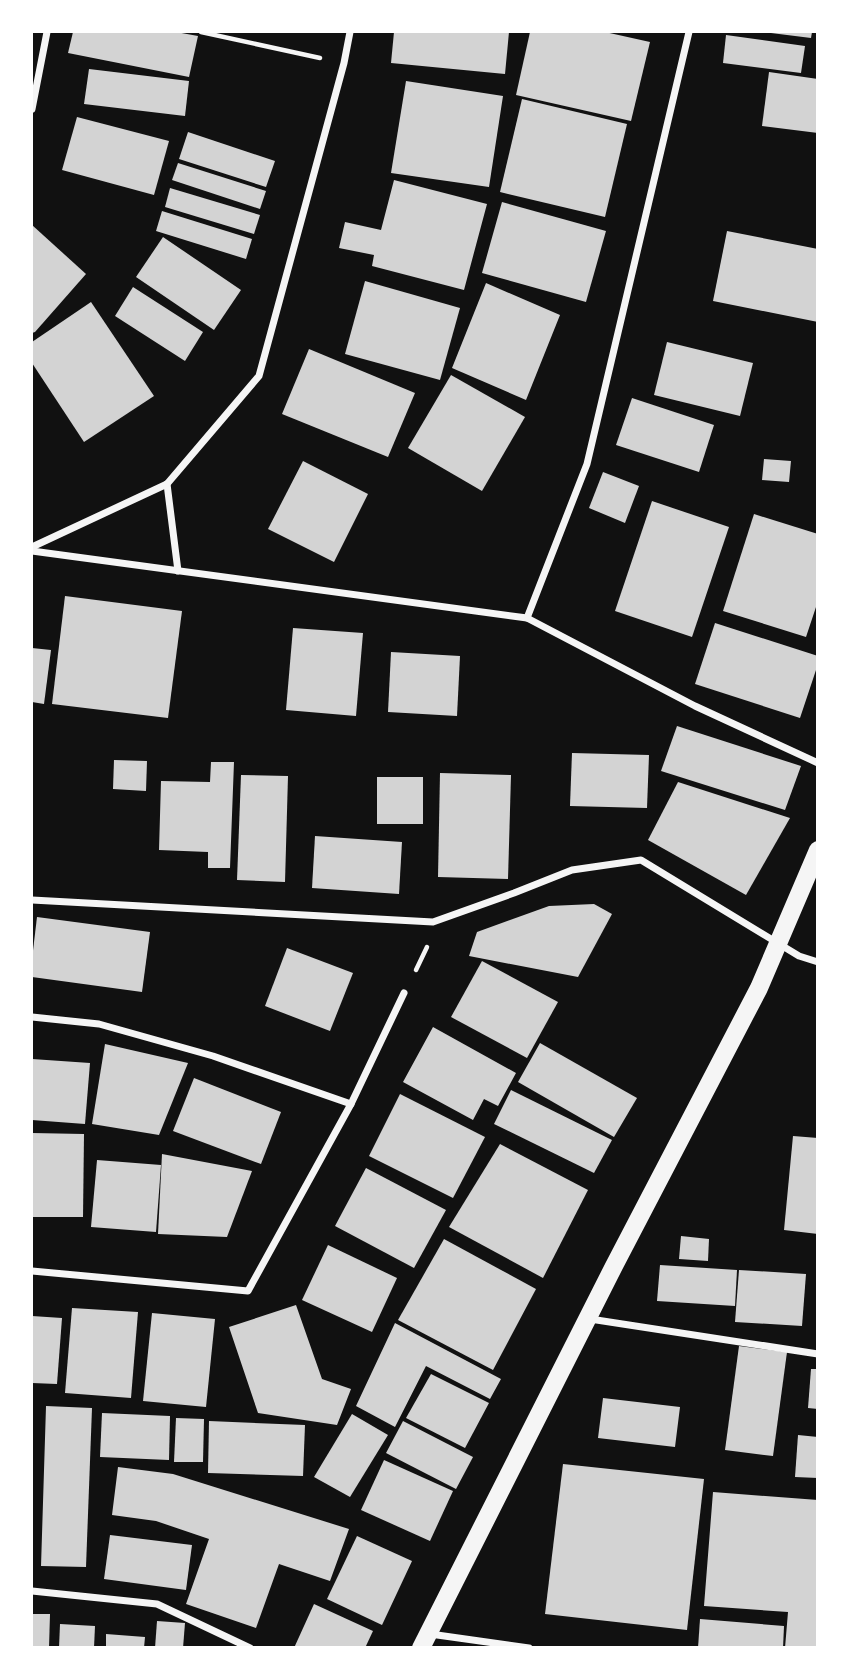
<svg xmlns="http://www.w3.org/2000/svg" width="849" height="1679" viewBox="0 0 849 1679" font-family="Mulish,sans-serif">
	<rect width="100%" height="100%" fill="#111"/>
	<g fill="#d3d3d3">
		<polygon points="73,32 176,32 198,36 189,77 68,53"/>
		<polygon points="394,32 509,32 505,74 391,63"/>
		<polygon points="530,32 605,32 650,42 631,121 516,95"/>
		<polygon points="772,32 812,32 811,38 771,33"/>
		<polygon points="726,35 805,46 801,73 723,63"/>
		<polygon points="89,69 189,81 185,116 84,104"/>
		<polygon points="769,72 818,79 818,133 762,126"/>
		<polygon points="406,81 503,96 489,187 391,173"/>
		<polygon points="522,99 627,124 605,217 500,192"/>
		<polygon points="77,117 169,141 154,195 62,170"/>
		<polygon points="188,132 275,161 266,187 179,159"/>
		<polygon points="178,163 266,191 260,209 172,180"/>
		<polygon points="394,180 487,204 464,290 372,266 374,255 339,248 345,222 381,230"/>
		<polygon points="170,188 260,215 254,234 165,207"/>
		<polygon points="502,202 606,231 586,302 482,273"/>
		<polygon points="162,211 252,239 246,259 156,231"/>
		<polygon points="32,225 86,274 35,332 32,333"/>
		<polygon points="727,231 818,249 818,322 713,301"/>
		<polygon points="163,237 241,290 214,330 136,277"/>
		<polygon points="365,281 460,308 440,380 345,354"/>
		<polygon points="486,283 560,315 526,400 452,368"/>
		<polygon points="133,287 203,332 185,361 115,316"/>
		<polygon points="91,302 154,396 84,442 32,363 32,342"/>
		<polygon points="667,342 753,363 740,416 654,395"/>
		<polygon points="309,349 415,393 388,457 282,414"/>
		<polygon points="451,375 525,417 482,491 408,448"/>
		<polygon points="632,398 714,425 699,472 616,445"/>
		<polygon points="764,459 791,461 789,482 762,480"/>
		<polygon points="303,461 368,494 334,562 268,529"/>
		<polygon points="603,472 639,486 625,523 589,508"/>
		<polygon points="652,501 729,527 692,637 615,611"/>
		<polygon points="754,514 818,534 818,601 806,637 723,611"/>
		<polygon points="65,596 182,611 168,718 52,704"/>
		<polygon points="715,623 818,656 818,664 800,718 695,684"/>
		<polygon points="293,628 363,633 356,716 286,710"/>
		<polygon points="32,648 51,650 44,704 32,702"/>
		<polygon points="391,652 460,656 457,716 388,712"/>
		<polygon points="677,726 801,766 785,810 661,771"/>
		<polygon points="572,753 649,755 647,808 570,806"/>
		<polygon points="114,760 147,761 146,791 113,789"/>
		<polygon points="211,762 234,762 230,868 208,868 208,852 159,850 161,781 210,782"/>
		<polygon points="440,773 511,775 508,879 438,877"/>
		<polygon points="241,775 288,776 285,882 237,880"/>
		<rect x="377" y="777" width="46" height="47"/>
		<polygon points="678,782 790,818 746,895 648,840"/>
		<polygon points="315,836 402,842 399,894 312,888"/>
		<polygon points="594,904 612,914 578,977 469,956 477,932 549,906"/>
		<polygon points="37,917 150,932 142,992 32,977 32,959"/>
		<polygon points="287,948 353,973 330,1031 265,1006"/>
		<polygon points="482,961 558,1002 527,1058 451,1017"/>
		<polygon points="433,1027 516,1073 498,1106 484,1099 473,1120 403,1082"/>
		<polygon points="540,1043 637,1098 614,1137 518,1082"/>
		<polygon points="105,1044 188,1063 159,1135 92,1124"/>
		<polygon points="32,1059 90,1063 85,1124 32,1120"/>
		<polygon points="194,1078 281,1112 261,1164 173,1131"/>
		<polygon points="511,1090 612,1140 594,1173 494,1124"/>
		<polygon points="400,1094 485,1137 453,1198 369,1156"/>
		<polygon points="32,1133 84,1134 83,1217 32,1217"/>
		<polygon points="793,1136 818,1138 818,1234 784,1230"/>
		<polygon points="500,1144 588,1190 543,1278 449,1227"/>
		<polygon points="162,1154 252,1171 227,1237 158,1234"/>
		<polygon points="97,1160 161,1165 156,1232 91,1227"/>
		<polygon points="366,1168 446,1210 414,1268 335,1226"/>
		<polygon points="681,1236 709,1239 708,1261 679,1259"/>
		<polygon points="444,1239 536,1289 493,1370 398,1320"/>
		<polygon points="328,1245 397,1278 372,1332 302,1300"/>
		<polygon points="660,1265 737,1270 735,1306 657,1301"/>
		<polygon points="739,1270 806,1274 802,1326 735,1322"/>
		<polygon points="296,1305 322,1379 351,1389 337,1425 258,1413 229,1327"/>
		<polygon points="72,1308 138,1312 131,1398 65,1393"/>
		<polygon points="152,1313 215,1319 206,1407 143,1401"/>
		<polygon points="32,1316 62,1318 57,1384 32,1383"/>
		<polygon points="395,1323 501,1379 490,1399 426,1366 395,1427 356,1406"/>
		<polygon points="739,1346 787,1352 773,1456 725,1450"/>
		<polygon points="811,1369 818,1369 818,1409 808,1408"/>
		<polygon points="431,1374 489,1403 465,1448 406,1418"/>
		<polygon points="603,1398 680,1407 675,1447 598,1438"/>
		<polygon points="46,1406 92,1408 86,1567 41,1566"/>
		<polygon points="102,1413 170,1416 169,1460 100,1457"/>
		<polygon points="352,1414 388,1435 350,1497 314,1477"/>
		<polygon points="176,1418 204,1419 203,1462 174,1462"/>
		<polygon points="209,1421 305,1425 303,1476 208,1473"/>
		<polygon points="403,1421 473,1457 456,1489 386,1453"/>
		<polygon points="798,1435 818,1437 818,1478 795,1477"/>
		<polygon points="384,1460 453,1491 430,1541 361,1510"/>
		<polygon points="563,1464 704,1479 687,1630 545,1614"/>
		<polygon points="118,1467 173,1474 349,1529 330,1581 279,1564 256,1628 186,1604 209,1539 156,1521 112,1515"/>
		<polygon points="713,1492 818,1500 818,1648 785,1648 788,1612 704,1606"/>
		<polygon points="110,1535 192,1545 186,1590 104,1579"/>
		<polygon points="357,1536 412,1561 382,1625 327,1599"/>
		<polygon points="314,1604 373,1631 365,1648 294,1648"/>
		<polygon points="32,1614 50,1614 49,1648 32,1648"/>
		<polygon points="700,1619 784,1626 783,1648 698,1648"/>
		<polygon points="157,1621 185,1623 183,1648 155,1648"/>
		<polygon points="60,1624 95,1626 94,1648 59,1648"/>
		<polygon points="106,1634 145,1637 144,1648 106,1648"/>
	</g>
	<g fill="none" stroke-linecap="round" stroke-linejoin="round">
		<g stroke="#f5f5f5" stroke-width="4.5">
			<polyline points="201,32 320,58"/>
			<polyline points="416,970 427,947"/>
		</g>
		<g stroke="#f5f5f5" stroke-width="7">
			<polyline points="32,109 47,32"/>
			<polyline points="167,484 178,571"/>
			<polyline points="32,547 167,484 259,376 344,63 350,32"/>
			<polyline points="32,551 527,618 695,706 818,763"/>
			<polyline points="527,618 587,464 689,32"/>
			<polyline points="32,900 433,922 514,893 572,870 641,860 799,956 818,962"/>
			<polyline points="32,1017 99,1024 213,1056 351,1104"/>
			<polyline points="32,1271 248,1291 351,1104 404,993"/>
			<polyline points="590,1319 818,1354"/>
			<polyline points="32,1591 157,1604 250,1648"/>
			<polyline points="430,1634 529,1648"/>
		</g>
		<polyline stroke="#f5f5f5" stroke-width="18" points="421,1648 614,1266 759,988 818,850"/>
	</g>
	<rect width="849" height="1679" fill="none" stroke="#ffffff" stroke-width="66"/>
</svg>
